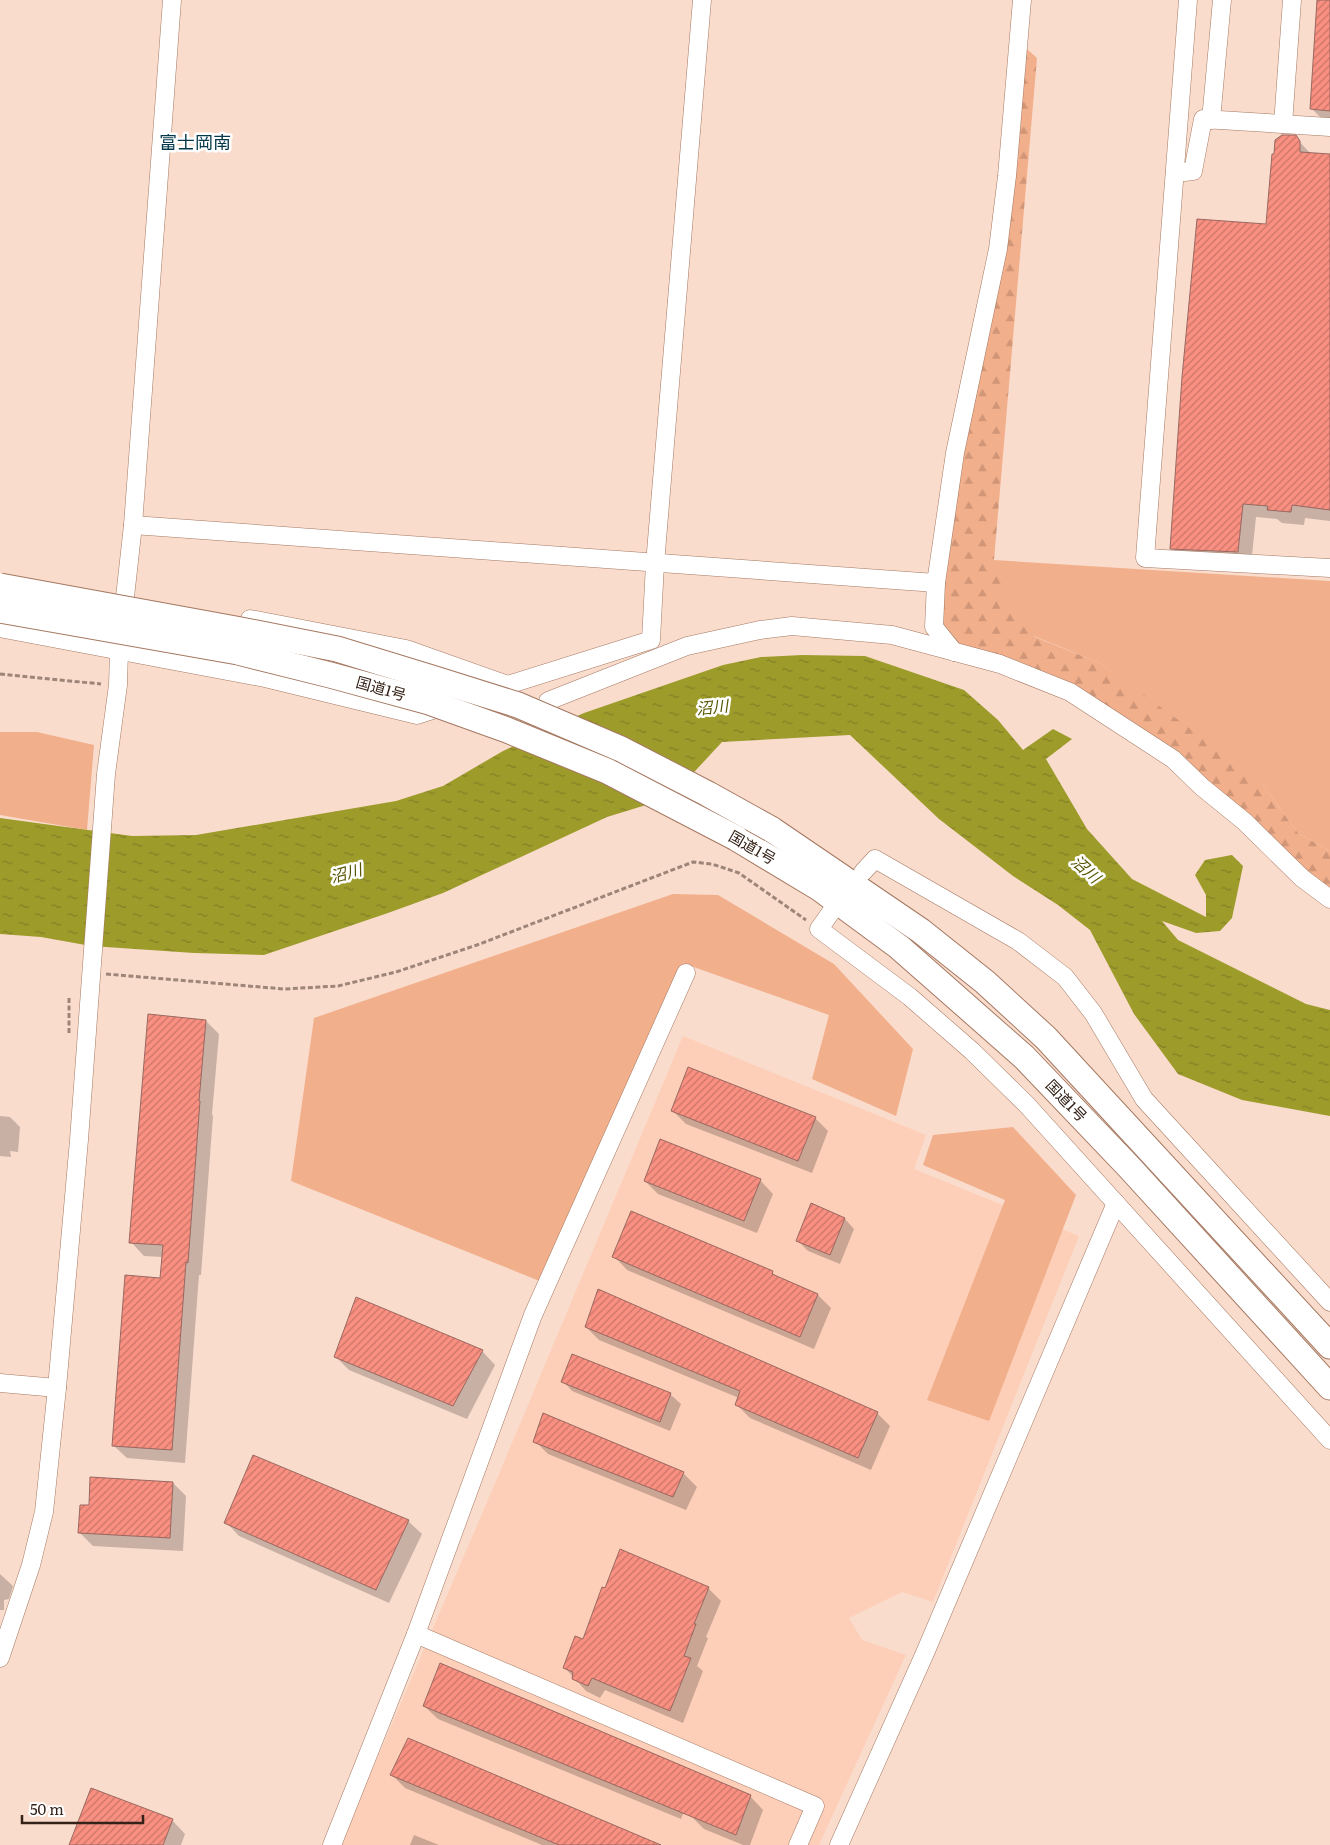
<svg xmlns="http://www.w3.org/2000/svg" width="1330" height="1845" viewBox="0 0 1330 1845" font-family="Literata,'Noto Sans JP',serif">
	<defs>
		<pattern id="forest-firs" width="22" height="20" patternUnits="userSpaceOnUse" patternTransform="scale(1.25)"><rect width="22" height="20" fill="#f2af8b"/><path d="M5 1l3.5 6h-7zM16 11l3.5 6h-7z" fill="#d09677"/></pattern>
		<pattern id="water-ripples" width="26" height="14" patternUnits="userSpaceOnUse" patternTransform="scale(1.25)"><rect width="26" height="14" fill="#9d9c2b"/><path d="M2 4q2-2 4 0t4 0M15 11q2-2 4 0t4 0" fill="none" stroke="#817f24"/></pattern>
		<pattern id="building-hatch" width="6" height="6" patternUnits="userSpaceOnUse" patternTransform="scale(1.25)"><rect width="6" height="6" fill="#f99081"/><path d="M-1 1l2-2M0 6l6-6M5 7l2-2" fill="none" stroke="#ca7569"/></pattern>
	</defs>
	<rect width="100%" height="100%" fill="#fadccd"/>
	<polygon fill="#fdcfb8" points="683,1036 926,1135 914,1169 1079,1236 933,1602 902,1592 849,1618 862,1640 906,1655 819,1845 340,1845 499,1474"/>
	<g fill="#f2af8b">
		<polygon points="994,560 1330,581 1330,851 1298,833 1263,785 1100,663 1009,626"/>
		<polygon points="0,732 37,732 94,745 87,830 0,815"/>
		<polygon points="673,894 718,895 834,964 913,1049 896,1116 812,1079 829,1015 688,965 547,1284 291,1181 314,1018"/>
		<polygon points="1013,1127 1076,1195 989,1421 927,1400 1005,1200 923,1165 933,1135"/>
	</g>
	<polygon fill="url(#forest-firs)" points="1019,42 1037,58 994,560 1014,618 1035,637 1100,663 1258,778 1298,833 1330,851 1330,895 1152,740 1064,690 954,652 935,620"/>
	<polygon fill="url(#water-ripples)" points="802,655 865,656 964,690 998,720 1023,750 1053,729 1072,739 1046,759 1087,829 1132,879 1206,917 1206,895 1195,875 1205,860 1232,855 1243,866 1232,918 1220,931 1196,933 1162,921 1178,940 1306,1004 1330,1010 1330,1116 1242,1100 1178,1074 1134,1014 1090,930 1058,905 1013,876 939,819 850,735 722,742 684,783 685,793 607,817 443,893 388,913 264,955 194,953 91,946 41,937 0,934 0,818 132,836 196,835 396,801 443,786 503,751 584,713 723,665 761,657"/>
	<g fill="#0003">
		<polygon points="1319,0 1330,0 1330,122 1325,122 1312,109"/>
		<polygon points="1295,137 1311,154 1330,155 1330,521 1305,518 1304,525 1282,523 1277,519 1256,517 1251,565 1185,562 1172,548"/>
		<polygon points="206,1021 219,1034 212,1114 213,1116 201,1275 199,1275 185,1463 127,1458 113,1445 162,1279 163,1257 144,1256 131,1242"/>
		<polygon points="673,1111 815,1118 828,1131 812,1173 686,1124"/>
		<polygon points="0,1116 10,1117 20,1127 18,1152 10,1151 11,1157 0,1156"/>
		<polygon points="760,1180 773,1194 757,1233 658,1194 645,1181"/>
		<polygon points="812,1205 845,1219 854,1229 840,1264 808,1251 798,1241"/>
		<polygon points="614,1256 772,1272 779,1279 818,1295 831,1308 814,1349 627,1270"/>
		<polygon points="586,1327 877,1413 890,1426 871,1470 750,1418 737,1405 739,1398 599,1340"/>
		<polygon points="482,1351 495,1365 467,1419 349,1370 335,1356"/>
		<polygon points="573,1355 671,1395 681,1404 670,1431 572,1391 563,1381"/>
		<polygon points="535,1441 683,1473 697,1487 686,1510 548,1454"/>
		<polygon points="173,1483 186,1496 183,1551 93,1546 80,1533 90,1507"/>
		<polygon points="408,1521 422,1534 389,1603 239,1536 226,1522"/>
		<polygon points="0,1574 13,1586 9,1599 4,1600 4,1610 0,1610"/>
		<polygon points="708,1588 721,1601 706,1637 708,1638 697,1666 703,1671 683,1723 605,1690 600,1698 586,1691 565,1668 583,1641"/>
		<polygon points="424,1706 750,1796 763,1810 750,1845 743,1845 704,1829 691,1816 686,1806 681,1819 438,1719"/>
		<polygon points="392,1775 655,1845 542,1845 405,1788"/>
		<polygon points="172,1820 185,1834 181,1845 70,1845"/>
		<polygon points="414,1835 439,1845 410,1845"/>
	</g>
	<g fill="url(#building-hatch)" stroke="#996860">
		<polygon points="1317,0 1330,0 1330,111 1310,109"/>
		<polygon points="1282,135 1296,135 1300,141 1300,152 1330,154 1330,510 1292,505 1291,512 1267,510 1268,506 1243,504 1238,552 1170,549 1182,377 1197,219 1266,224 1272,154 1274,154 1275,140"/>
		<polygon points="148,1014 206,1020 199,1101 200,1101 188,1263 186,1262 172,1450 112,1446 125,1275 160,1278 163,1245 129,1243"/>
		<polygon points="688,1067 816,1117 798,1161 671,1111"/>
		<polygon points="660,1139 761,1179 744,1221 644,1181"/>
		<polygon points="811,1203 845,1218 830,1255 796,1241"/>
		<polygon points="631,1211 773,1271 772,1274 818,1294 800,1337 612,1257"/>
		<polygon points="598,1289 878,1412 858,1458 735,1405 740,1391 585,1327"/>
		<polygon points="356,1297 483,1350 453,1406 334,1357"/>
		<polygon points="572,1354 671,1393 660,1422 561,1382"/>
		<polygon points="543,1413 684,1472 673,1497 533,1442"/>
		<polygon points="253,1455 409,1520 376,1590 224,1523"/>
		<polygon points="90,1477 173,1482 170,1538 78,1533 80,1505 89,1505"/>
		<polygon points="620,1549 709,1587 694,1624 696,1624 684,1656 691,1658 670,1711 592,1678 588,1686 572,1679 573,1672 563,1668 575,1636 583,1639 602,1587 605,1588"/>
		<polygon points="440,1663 751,1795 736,1835 423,1706"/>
		<polygon points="408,1738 661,1845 559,1845 390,1775"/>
		<polygon points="91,1788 173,1819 163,1845 69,1845"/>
	</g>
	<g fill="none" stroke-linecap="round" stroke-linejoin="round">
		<defs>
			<g id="minor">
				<polyline points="1188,0 1145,558 1330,568"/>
				<polyline points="1211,120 1222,0"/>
				<polyline points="1283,124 1292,0"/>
				<polyline points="1175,173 1193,171 1203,119 1330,127"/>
				<polyline points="133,525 936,583 955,453 998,249 1007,176 1022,0"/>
				<polyline points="936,583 934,627 954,652"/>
				<polyline points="250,619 406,649 508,685"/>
				<polyline points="0,628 265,678 417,715 445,706"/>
				<polyline points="479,694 651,640 655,564 702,0"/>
				<polyline points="548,701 687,646 760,630 792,626 892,635 1000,664 1070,692 1173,759 1202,787 1245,822 1302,878 1330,899"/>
				<polyline points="863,872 875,859 1018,941 1065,977 1093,1013 1144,1099 1330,1302"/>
				<polyline points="831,912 819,929 910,997 972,1051 1027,1105 1330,1440"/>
				<polyline points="0,1383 57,1388"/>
				<polyline points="416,1634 815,1806 798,1845"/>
				<polyline points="0,1658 31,1565 44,1512 57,1388 79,1140 106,774 118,685 119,651 133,525 172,0"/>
				<polyline points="332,1845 416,1634 533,1315 686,973"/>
				<polyline points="839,1845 925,1653 1116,1203"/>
			</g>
			<g id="highway">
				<polyline points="771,829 921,931 985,982 1046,1038 1330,1346"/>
				<polyline points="736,838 819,888 899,947 1024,1057 1129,1167 1330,1387"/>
			</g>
		</defs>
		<use href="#minor" stroke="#a57861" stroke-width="19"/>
		<use href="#highway" stroke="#a57861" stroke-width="27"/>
		<g stroke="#9d8578" stroke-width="3" stroke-dasharray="5 2.5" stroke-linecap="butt">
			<polyline points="0,674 101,684"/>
			<polyline points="106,974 284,989 338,986 396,972 477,945 693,862 712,864 739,873 806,920"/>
			<polyline points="69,998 69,1034"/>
		</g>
		<use href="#minor" stroke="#fff" stroke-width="18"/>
		<use href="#highway" stroke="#fff" stroke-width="25"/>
		<defs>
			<g id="highway-bridge">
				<polyline points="0,586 241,630 337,649 435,679 518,705 621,749 708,794 771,829"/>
				<polyline points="0,610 238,652 330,675 429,702 507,730 607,771 736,838"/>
			</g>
		</defs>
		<use href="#highway-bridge" stroke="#a57861" stroke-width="27" stroke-linecap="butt"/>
		<use href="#highway-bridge" stroke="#fff" stroke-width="25"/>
	</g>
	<g text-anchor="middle" stroke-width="5" stroke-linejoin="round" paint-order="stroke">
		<g font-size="15" fill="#342218" stroke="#fff">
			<text transform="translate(381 689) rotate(16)" y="5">国道1号</text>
			<text transform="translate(752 848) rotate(30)" y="5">国道1号</text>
			<text transform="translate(1066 1101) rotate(46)" y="5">国道1号</text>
		</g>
		<g font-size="16" font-style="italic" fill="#575500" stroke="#fff">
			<text transform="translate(712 707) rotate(-6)" y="6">沼川</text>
			<text transform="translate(1086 869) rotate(42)" y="6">沼川</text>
			<text transform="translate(346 873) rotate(-15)" y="6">沼川</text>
		</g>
		<g font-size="18" fill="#05384b" stroke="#fff">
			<text x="195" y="149">富士岡南</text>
		</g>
	</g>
	<path d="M22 1815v8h121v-8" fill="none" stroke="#342218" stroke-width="2.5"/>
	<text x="30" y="1815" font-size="15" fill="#342218" stroke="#ffffff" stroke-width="4" paint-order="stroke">50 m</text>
</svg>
